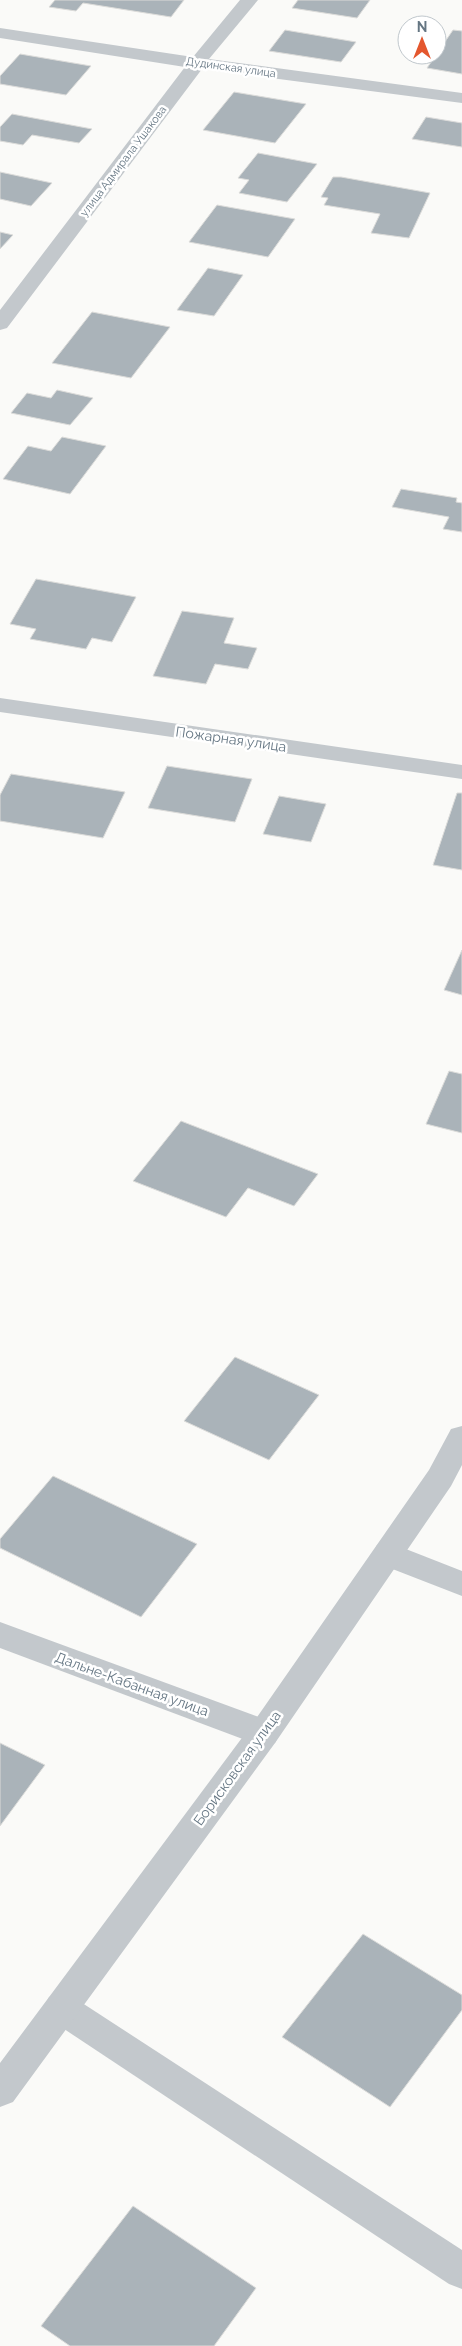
<svg xmlns="http://www.w3.org/2000/svg" width="462" height="2346" viewBox="0 0 462 2346" font-family="Raleway,sans-serif">
	<rect width="100%" height="100%" fill="#fafaf8"/>
	<g fill="#aab3b9" stroke="#dcdcda">
		<polygon points="55,0 184,0 171,17 83,3 76,11 49,7"/>
		<polygon points="298,0 370,0 357,18 292,8"/>
		<polygon points="285,30 356,42 341,62 269,51"/>
		<polygon points="453,30 462,31 462,74 427,68"/>
		<polygon points="20,54 91,66 66,95 0,84 0,76"/>
		<polygon points="234,92 306,104 275,143 203,130"/>
		<polygon points="12,114 92,129 79,143 32,135 23,145 0,141 0,127"/>
		<polygon points="426,117 462,123 462,147 412,139"/>
		<polygon points="258,153 317,164 287,202 239,193 249,180 238,178"/>
		<polygon points="0,172 52,183 31,206 0,199"/>
		<polygon points="333,177 341,177 430,193 409,238 371,233 380,214 324,205 328,198 321,197"/>
		<polygon points="217,205 295,219 268,257 189,242"/>
		<polygon points="0,232 13,235 0,249"/>
		<polygon points="208,268 243,275 214,316 177,310"/>
		<polygon points="92,312 170,327 131,378 52,363"/>
		<polygon points="57,390 93,398 70,425 11,413 27,393 51,398"/>
		<polygon points="62,437 106,446 70,494 3,479 28,446 51,451"/>
		<polygon points="401,489 457,498 456,502 462,503 462,532 443,529 449,517 392,507"/>
		<polygon points="36,579 136,597 112,642 92,638 86,649 30,639 36,629 10,624"/>
		<polygon points="182,611 234,618 224,643 257,648 248,669 215,664 206,684 153,676"/>
		<polygon points="167,766 252,779 235,822 148,808"/>
		<polygon points="11,774 125,792 103,838 0,821 0,795"/>
		<polygon points="457,793 462,793 462,870 433,865"/>
		<polygon points="279,796 326,804 311,842 263,834"/>
		<polygon points="462,950 462,995 444,990"/>
		<polygon points="449,1071 462,1074 462,1133 426,1124"/>
		<polygon points="181,1121 318,1174 294,1206 248,1188 226,1217 133,1181"/>
		<polygon points="235,1357 319,1395 269,1460 184,1421"/>
		<polygon points="53,1476 197,1544 141,1617 0,1548 0,1539"/>
		<polygon points="0,1743 45,1765 0,1826"/>
		<polygon points="363,1934 462,1995 462,2010 390,2107 282,2037"/>
		<polygon points="133,2206 256,2288 214,2346 70,2346 41,2326"/>
	</g>
	<g fill="none" stroke-linecap="round" stroke-linejoin="round">
		<g fill="#c3c8cc" fill-rule="evenodd">
			<polygon points="388,1542 462,1571 462,1596 377,1563 373,1554 377,1545"/>
			<polygon points="61,1992 73,1997 462,2250 462,2289 449,2284 49,2019 44,2008 49,1997"/>
		</g>
		<g fill="#c3c8cc" fill-rule="evenodd">
			<polygon points="240,0 258,0 209,59 462,93 462,103 202,69 7,328 0,330 0,310 185,67 0,38 0,28 193,57"/>
			<polygon points="0,698 462,765 462,779 0,712"/>
			<polygon points="0,1622 275,1723 280,1733 275,1743 264,1747 0,1648"/>
		</g>
		<polygon fill="#c3c8cc" fill-rule="evenodd" points="462,1426 462,1465 451,1486 275,1743 13,2102 0,2107 0,2063 253,1723 429,1470 451,1429"/>
	</g>
	<g text-anchor="middle" stroke-width="5" stroke-linejoin="round" paint-order="stroke">
		<g font-size="11" fill="#657683" stroke="#fff">
			<text transform="translate(231 67) rotate(8)" y="4">Дудинская улица</text>
			<text transform="translate(123 161) rotate(-53)" y="4">улица Адмирала Ушакова</text>
		</g>
		<g font-size="14" fill="#657683" stroke="#fff">
			<text transform="translate(231 739) rotate(8)" y="5">Пожарная улица</text>
			<text transform="translate(132 1684) rotate(20)" y="5">Дальне-Кабанная улица</text>
			<text transform="translate(237 1768) rotate(-54)" y="5">Борисковская улица</text>
		</g>
	</g>
	<g transform="translate(422 40)"><circle r="24" fill="#ffffff" stroke="#c1c8cd"/>
	<path d="M0-4L9 19L0 12L-9 19Z" fill="#e4572e"/>
	<text y="-8" font-size="14" font-weight="bold" text-anchor="middle" fill="#657683">N</text>
	</g>
</svg>
